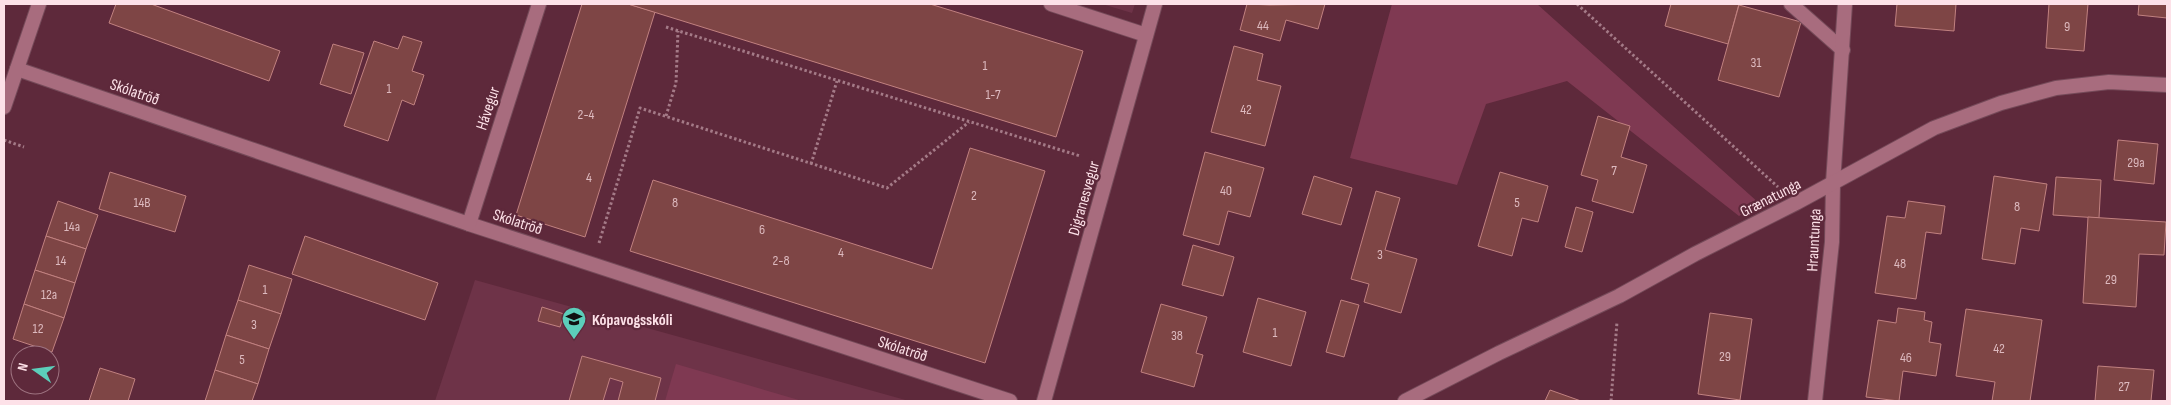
<svg xmlns="http://www.w3.org/2000/svg" width="2171" height="405" viewBox="0 0 2171 405" font-family="'Sofia Sans Condensed',sans-serif">
	<rect width="100%" height="100%" fill="#5e293b"/>
	<g fill="#6e3348">
		<polygon points="1102,4 1135,4 1132,13"/>
		<polygon points="475,280 909,401 435,401"/>
	</g>
	<g fill="#7f3952">
		<polygon points="1392,4 1537,4 1760,204 1739,216 1567,81 1486,104 1457,185 1350,158"/>
		<polygon points="676,364 802,401 665,401"/>
	</g>
	<g fill="#7e4545" stroke="#c18180">
		<polygon points="116,4 151,4 280,51 269,81 109,23"/>
		<polygon points="582,4 628,4 655,12 585,237 516,215"/>
		<polygon points="628,4 930,4 1083,51 1056,137"/>
		<polygon points="1247,4 1270,5 1325,4 1318,29 1286,20 1280,41 1240,30"/>
		<polygon points="1671,4 1739,4 1728,44 1665,26"/>
		<polygon points="1897,4 1956,4 1954,31 1895,26"/>
		<polygon points="2049,4 2088,4 2084,51 2046,48"/>
		<polygon points="2139,4 2167,4 2167,18 2138,15"/>
		<polygon points="1739,5 1801,22 1779,97 1718,80"/>
		<polygon points="403,36 422,42 412,71 424,75 414,105 402,100 388,141 344,126 374,41 398,49"/>
		<polygon points="333,44 364,53 351,94 320,84"/>
		<polygon points="1234,46 1263,54 1257,80 1281,86 1265,146 1211,132"/>
		<polygon points="1598,116 1630,126 1621,157 1647,165 1633,213 1592,201 1598,180 1581,175"/>
		<polygon points="2118,140 2158,144 2154,184 2114,180"/>
		<polygon points="970,148 1045,171 985,363 630,251 653,180 932,269"/>
		<polygon points="1205,152 1264,168 1250,217 1228,211 1219,245 1183,235"/>
		<polygon points="110,172 186,196 175,232 99,209"/>
		<polygon points="1500,172 1548,186 1538,222 1522,218 1512,256 1478,246"/>
		<polygon points="1314,176 1352,188 1341,225 1302,214"/>
		<polygon points="1994,176 2047,184 2039,231 2021,228 2015,264 1982,259"/>
		<polygon points="2056,177 2101,180 2099,218 2053,215"/>
		<polygon points="1376,191 1400,198 1385,250 1417,259 1401,313 1364,302 1369,284 1351,279"/>
		<polygon points="58,201 98,215 86,249 46,236"/>
		<polygon points="1908,201 1945,206 1941,234 1926,232 1916,299 1875,293 1887,216 1905,218"/>
		<polygon points="1576,207 1593,212 1582,252 1565,247"/>
		<polygon points="2088,217 2166,222 2164,255 2139,254 2136,307 2083,303"/>
		<polygon points="46,236 86,249 75,283 35,270"/>
		<polygon points="305,236 438,283 425,320 292,274"/>
		<polygon points="1193,245 1234,257 1223,296 1182,285"/>
		<polygon points="249,265 292,279 281,314 238,300"/>
		<polygon points="35,270 75,283 64,318 24,304"/>
		<polygon points="1258,298 1306,312 1291,366 1243,352"/>
		<polygon points="238,300 281,314 269,349 226,335"/>
		<polygon points="1341,300 1359,305 1344,357 1326,352"/>
		<polygon points="24,304 64,318 52,352 13,339"/>
		<polygon points="1161,304 1207,317 1196,353 1203,355 1194,387 1141,372"/>
		<polygon points="542,307 564,314 560,327 538,321"/>
		<polygon points="1898,308 1925,312 1924,320 1932,322 1929,342 1941,344 1936,376 1903,371 1899,401 1866,397 1878,320 1896,323"/>
		<polygon points="1966,309 2042,320 2030,401 1992,401 1995,382 1956,376"/>
		<polygon points="1710,313 1752,319 1740,400 1698,394"/>
		<polygon points="226,335 269,349 258,384 215,370"/>
		<polygon points="582,356 661,378 655,401 618,401 623,382 610,378 603,401 569,401"/>
		<polygon points="2098,366 2154,370 2151,401 2095,401"/>
		<polygon points="100,368 135,379 128,401 89,401"/>
		<polygon points="215,370 258,384 252,401 205,401"/>
		<polygon points="1550,390 1581,401 1545,401"/>
	</g>
	<g fill="none" stroke-linecap="round" stroke-linejoin="round">
		<defs>
			<polyline id="service" points="1791,4 1843,50"/>
			<polyline id="pedestrian" points="469,224 1010,401"/>
			<g id="minor">
				<polyline points="1051,4 1146,35"/>
				<polyline points="17,69 469,224 539,4"/>
				<polyline points="1815,401 1832,242 1833,183 1845,4"/>
			</g>
			<g id="tertiary">
				<polyline points="4,107 39,4"/>
				<polyline points="1044,401 1155,4"/>
				<polyline points="1405,401 1499,353 1619,296 1695,254 1796,203 1934,128 2001,103 2056,88 2109,82 2167,85"/>
			</g>
		</defs>
		<use href="#service" stroke="#754a59" stroke-width="16"/>
		<use href="#pedestrian" stroke="#754a59" stroke-width="16"/>
		<use href="#minor" stroke="#754a59" stroke-width="16"/>
		<use href="#tertiary" stroke="#754a59" stroke-width="16"/>
		<g stroke="#a47a87" stroke-width="3" stroke-dasharray="2.5 2.5" stroke-linecap="butt">
			<polyline points="1577,4 1778,187"/>
			<polyline points="666,27 1080,156"/>
			<polyline points="666,116 676,83 678,31"/>
			<polyline points="4,140 24,147"/>
			<polyline points="811,164 837,81"/>
			<polyline points="599,243 640,108 887,188 969,122"/>
			<polyline points="1611,401 1617,322"/>
		</g>
		<use href="#service" stroke="#a86c7e" stroke-width="14"/>
		<use href="#pedestrian" stroke="#a86c7e" stroke-width="14"/>
		<use href="#minor" stroke="#a86c7e" stroke-width="14"/>
		<use href="#tertiary" stroke="#a86c7e" stroke-width="14"/>
	</g>
	<defs>
		<symbol id="school-pin" viewBox="-11 -11 22 30"><path d="M0 17L-7.5 6A9.5 9.5 0 1 1 7.5 6Z" fill="#5cceba" stroke="#5e293b"/><path d="M0-5L7-2L0 1L-7-2ZM-4 1L0 2.5L4 1V4Q0 6-4 4Z" fill="#111"/></symbol>
	</defs>
	<g fill-rule="evenodd">
		<use href="#school-pin" x="560" y="305" width="28" height="38"/>
	</g>
	<g text-anchor="middle" stroke-width="4.5" stroke-linejoin="round" paint-order="stroke">
		<g font-size="14" fill="#ddbabf">
			<text x="1263" y="30">44</text>
			<text x="2067" y="31">9</text>
			<text x="1756" y="67">31</text>
			<text x="985" y="70">1</text>
			<text x="389" y="93">1</text>
			<text x="993" y="99">1-7</text>
			<text x="1246" y="114">42</text>
			<text x="586" y="119">2-4</text>
			<text x="2136" y="167">29a</text>
			<text x="1614" y="175">7</text>
			<text x="589" y="182">4</text>
			<text x="1226" y="195">40</text>
			<text x="974" y="200">2</text>
			<text x="142" y="207">14B</text>
			<text x="675" y="207">8</text>
			<text x="1517" y="207">5</text>
			<text x="2017" y="211">8</text>
			<text x="72" y="231">14a</text>
			<text x="762" y="234">6</text>
			<text x="841" y="257">4</text>
			<text x="1380" y="259">3</text>
			<text x="61" y="265">14</text>
			<text x="781" y="265">2-8</text>
			<text x="1900" y="268">48</text>
			<text x="2111" y="284">29</text>
			<text x="265" y="294">1</text>
			<text x="49" y="299">12a</text>
			<text x="254" y="329">3</text>
			<text x="38" y="333">12</text>
			<text x="1275" y="337">1</text>
			<text x="1177" y="340">38</text>
			<text x="1999" y="353">42</text>
			<text x="1725" y="361">29</text>
			<text x="1906" y="362">46</text>
			<text x="242" y="364">5</text>
			<text x="2124" y="391">27</text>
		</g>
		<g font-size="16" fill="#fde1e8" stroke="#5e293b">
			<text transform="translate(135 91) rotate(19)" y="6">Skólatröð</text>
			<text transform="translate(487 108) rotate(-72)" y="6">Hávegur</text>
			<text transform="translate(1770 197) rotate(-27)" y="6">Grænatunga</text>
			<text transform="translate(1083 198) rotate(-74)" y="6">Digranesvegur</text>
			<text transform="translate(518 221) rotate(18)" y="6">Skólatröð</text>
			<text transform="translate(1813 240) rotate(-87)" y="6">Hrauntunga</text>
			<text transform="translate(903 348) rotate(18)" y="6">Skólatröð</text>
		</g>
		<g font-size="16" font-weight="bold" fill="#fde1e8" stroke="#5e293b" text-anchor="start">
			<text x="592" y="325">Kópavogsskóli</text>
		</g>
	</g>
	<rect width="2171" height="405" fill="none" stroke="#fde1e8" stroke-width="10"/>
	<g transform="translate(35 370) rotate(284)"><circle r="24" fill="#5e293b" stroke="#9e7380"/>
	<path d="M0-4L9 19L0 12L-9 19Z" fill="#5cceba"/>
	<text y="-8" font-size="14" font-weight="bold" text-anchor="middle" fill="#fde1e8">N</text>
	</g>
</svg>
